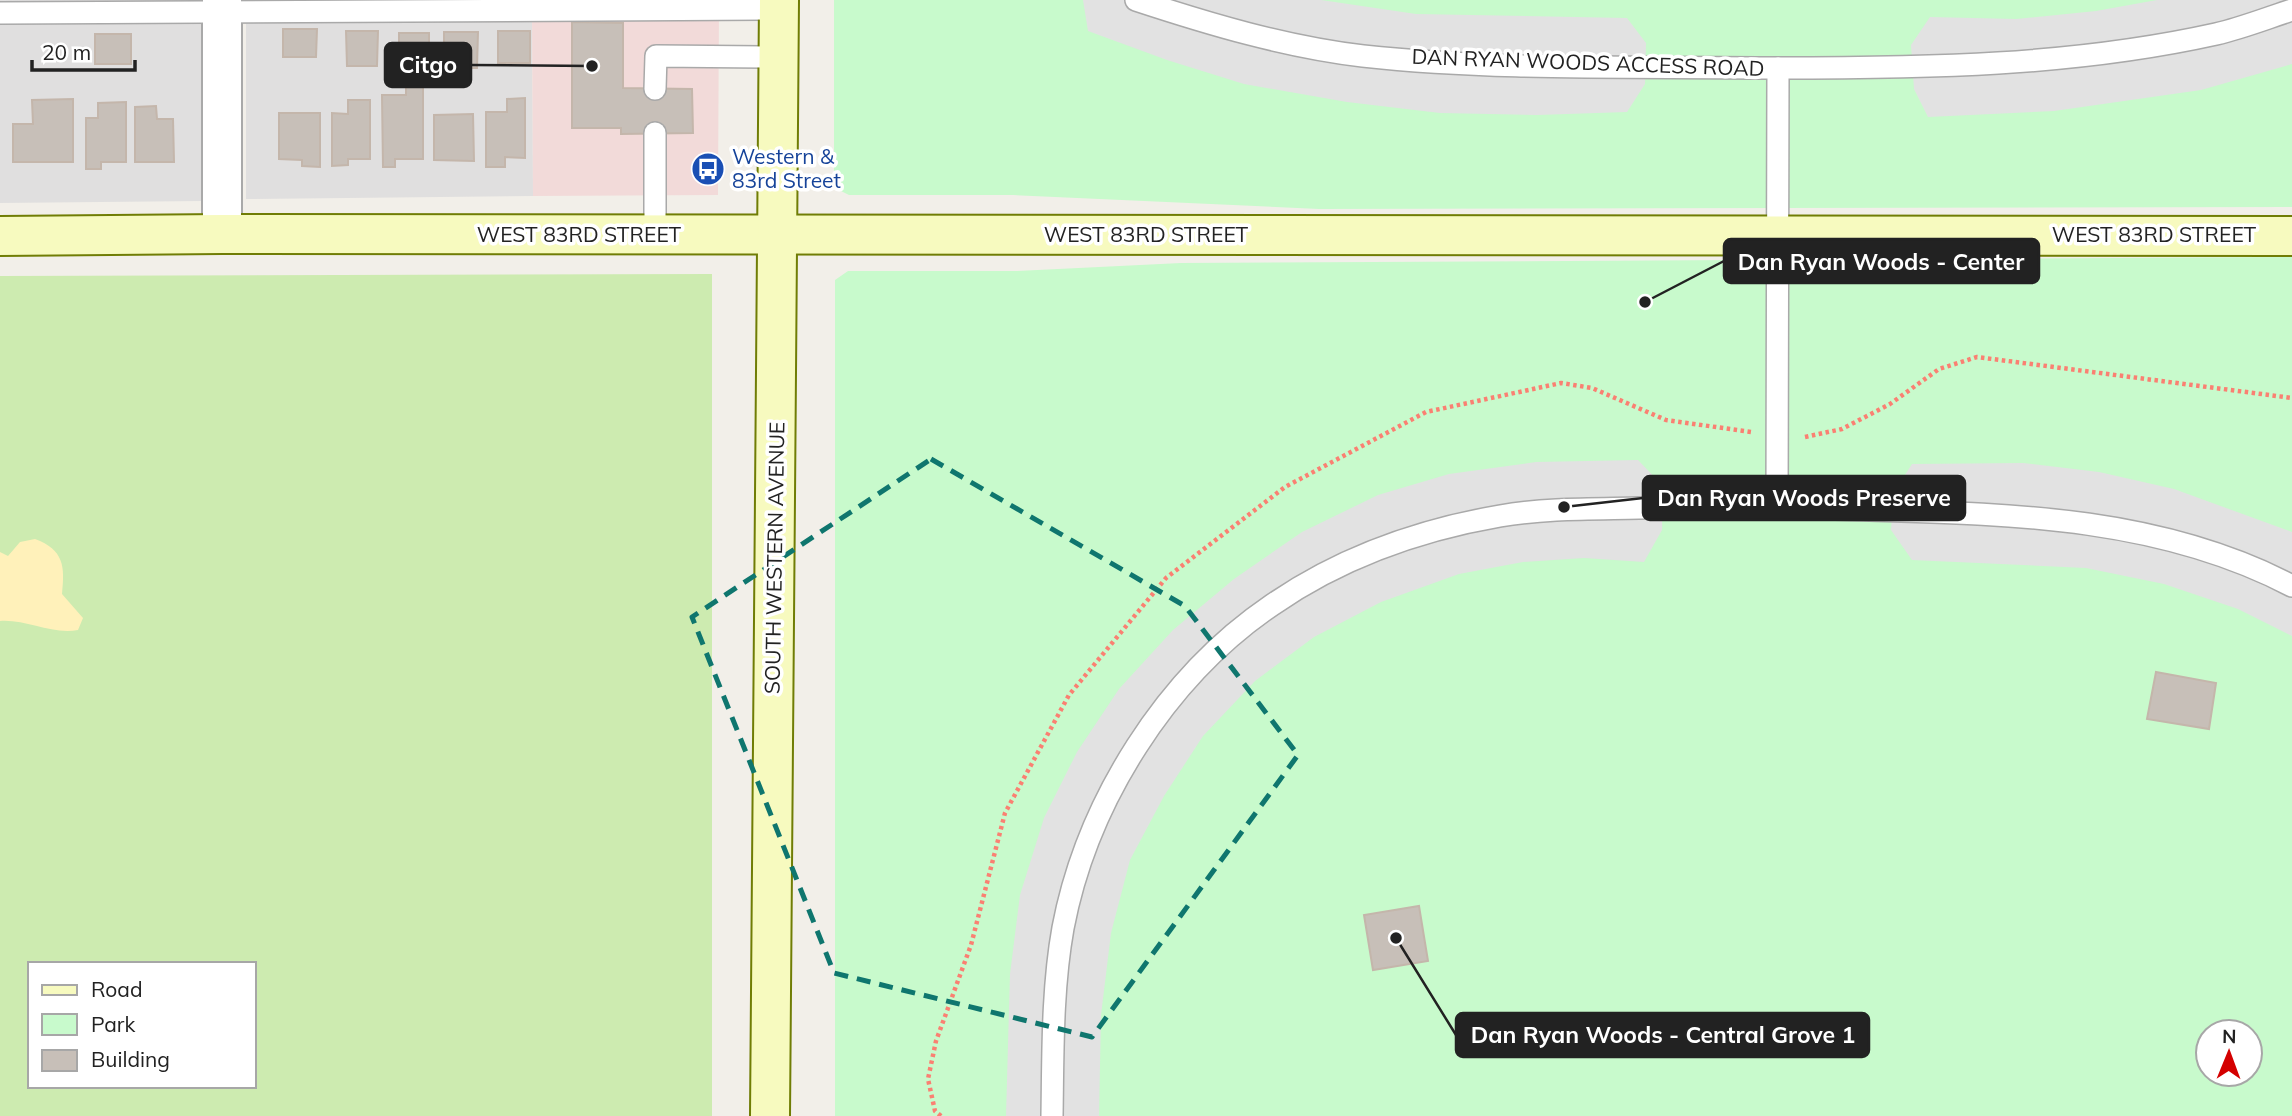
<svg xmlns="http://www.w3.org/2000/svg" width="2292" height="1116" viewBox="0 0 2292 1116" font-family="Mulish,sans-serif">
	<rect width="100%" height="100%" fill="#f2efe9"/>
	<g fill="#e0dfdf">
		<polygon points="0,0 201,0 202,201 0,203"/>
		<polygon points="246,0 488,0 532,10 533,196 246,199"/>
	</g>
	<polygon fill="#f2dad9" points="719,0 718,195 533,196 532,11"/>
	<path fill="#cdebb0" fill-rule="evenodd" d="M 712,274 L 712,1116 L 0,1116 L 0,276 ZM 30,964 L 254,964 L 254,1086 L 30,1086 Z"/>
	<path fill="#fff1ba" d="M 35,539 C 64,550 65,566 62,594 L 83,618 L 78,630 C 52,635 26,619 0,621 L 0,552 L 8,556 L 20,542 Z"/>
	<g fill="#c8facc" fill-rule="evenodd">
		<polygon points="834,0 2292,0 2292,207 1319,209 1013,195 849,195 837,189 834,182"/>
		<path d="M 2292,257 L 2292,1116 L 835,1116 L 835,280 L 848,271 L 1017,271 L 1181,263 ZM 2208,1032 L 2250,1032 L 2250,1074 L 2208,1074 Z"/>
	</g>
	<g fill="#e2e2e2">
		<polygon points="1083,0 1321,0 1416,14 1627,18 1646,43 1645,84 1627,112 1537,115 1440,113 1347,102 1244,84 1167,60 1088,31"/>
		<polygon points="2157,0 2292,0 2292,64 2201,90 2054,111 1928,117 1914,89 1911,45 1930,17 2016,19 2096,11"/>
		<polygon points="1638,460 1663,486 1662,530 1644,562 1584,558 1523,562 1459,574 1381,602 1314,637 1255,681 1203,736 1164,796 1130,860 1111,933 1101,1015 1099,1116 1006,1116 1010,974 1020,895 1044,818 1077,752 1119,689 1173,630 1234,579 1302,532 1378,495 1449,474 1536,462"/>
		<polygon points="2023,463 2099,472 2174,489 2292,532 2292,636 2238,609 2164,584 2086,568 1912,560 1891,530 1894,492 1912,464"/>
	</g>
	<g fill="#c7bfb8" stroke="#c4b6ab" stroke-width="2">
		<polygon points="572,22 623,23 623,88 692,89 693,133 621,134 621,128 572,128"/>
		<polygon points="283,29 317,29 316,57 283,57"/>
		<polygon points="346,31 378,31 377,66 347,66"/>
		<rect x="498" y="31" width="32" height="32"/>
		<polygon points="444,32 478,32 477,68 444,68"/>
		<rect x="399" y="33" width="30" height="31"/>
		<rect x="95" y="34" width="36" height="30"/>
		<polygon points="406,76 423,76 423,159 395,159 395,167 383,167 382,95 406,95"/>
		<polygon points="525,98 525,158 505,157 505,167 486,167 486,112 507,112 507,99"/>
		<polygon points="73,99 73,162 13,162 13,124 33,124 32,100"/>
		<polygon points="348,100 370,100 370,159 348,159 348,165 332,166 332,113 348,114"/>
		<polygon points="126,102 126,162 101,162 101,169 86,169 86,118 98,118 98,103"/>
		<polygon points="156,106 157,119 173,119 174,162 135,162 135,107"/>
		<polygon points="279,113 320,113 320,167 302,166 302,160 279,159"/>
		<polygon points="473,114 474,161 434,160 434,115"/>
		<polygon points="2156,672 2216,683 2209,729 2147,719"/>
		<polygon points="1419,906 1428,961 1373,970 1364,915"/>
	</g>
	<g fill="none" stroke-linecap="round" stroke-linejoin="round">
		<defs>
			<g id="lane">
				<path d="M 1136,0 C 1209,24 1286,47 1363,56 C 1500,71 1640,66 1778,68 L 1777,507"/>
				<polyline points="0,13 779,9"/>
				<path d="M 1778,68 C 1925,68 2072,66 2216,34 C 2242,28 2267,18 2292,10"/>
				<polyline points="655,89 656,56 779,57"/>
				<polyline points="655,235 655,133"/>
				<path d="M 1052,1116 C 1053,1054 1052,989 1063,928 C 1087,802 1166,677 1272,605 C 1340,558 1419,530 1500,516 C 1545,508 1593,509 1639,508 C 1704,507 1770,507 1836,509 C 1990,514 2151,512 2292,586"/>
			</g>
			<polyline id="street" points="222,0 222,234"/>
			<g id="secondary">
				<polyline points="0,236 222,234 2292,236"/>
				<polyline points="770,1116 779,0"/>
			</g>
		</defs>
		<use href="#lane" stroke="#a9a9a9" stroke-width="24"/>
		<use href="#street" stroke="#a9a9a9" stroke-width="42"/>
		<use href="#secondary" stroke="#707d05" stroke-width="42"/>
		<g stroke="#fa8072" stroke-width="4.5" stroke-dasharray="3.5 3.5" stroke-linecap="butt">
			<polyline points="1805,437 1842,429 1890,404 1939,369 1977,357 2292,398"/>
			<polyline points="941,1116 935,1111 928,1079 936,1041 971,945 1005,813 1069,695 1166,578 1285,487 1426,412 1561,383 1592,388 1666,420 1751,432"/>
		</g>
		<use href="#lane" stroke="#fff" stroke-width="21"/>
		<use href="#street" stroke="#fff" stroke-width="38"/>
		<use href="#secondary" stroke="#f7fabf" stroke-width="38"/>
	</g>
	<path fill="none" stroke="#0f766e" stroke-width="5" stroke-dasharray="14 9" stroke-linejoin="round" d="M 931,459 L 1185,606 L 1298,755 L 1092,1037 L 834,973 L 692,617 Z"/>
	<defs>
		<symbol id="bus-disc" viewBox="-11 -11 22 22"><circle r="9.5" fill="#1a4fb4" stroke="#fff"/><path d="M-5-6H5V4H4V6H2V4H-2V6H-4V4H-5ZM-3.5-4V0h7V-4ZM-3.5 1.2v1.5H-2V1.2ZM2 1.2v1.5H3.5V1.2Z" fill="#fff"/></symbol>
	</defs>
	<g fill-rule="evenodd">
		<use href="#bus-disc" x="689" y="150" width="38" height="38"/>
	</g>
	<g text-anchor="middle" stroke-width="7" stroke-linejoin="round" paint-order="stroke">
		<g font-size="21" fill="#222" stroke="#fff">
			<text transform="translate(1588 63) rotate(2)" y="7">DAN RYAN WOODS ACCESS ROAD</text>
			<text x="579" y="242">WEST 83RD STREET</text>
			<text x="1146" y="242">WEST 83RD STREET</text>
			<text x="2154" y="242">WEST 83RD STREET</text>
			<text transform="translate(775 558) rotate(-89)" y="7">SOUTH WESTERN AVENUE</text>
		</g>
		<g font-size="21" fill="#164399" stroke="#fff" text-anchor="start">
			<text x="732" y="164">Western &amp;<tspan x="732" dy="24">83rd Street</tspan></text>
		</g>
	</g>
	<path fill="none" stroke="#222" stroke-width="2.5" d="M592 66L471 65M1645 302L1724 261M1564 507L1643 498M1396 938L1456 1035"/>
	<g fill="#222" stroke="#fff" stroke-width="2.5">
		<circle cx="592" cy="66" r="7"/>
		<circle cx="1645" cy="302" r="7"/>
		<circle cx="1564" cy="507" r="7"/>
		<circle cx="1396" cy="938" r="7"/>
	</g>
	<g fill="#222" stroke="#222" stroke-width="2.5">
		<rect x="385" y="43" width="86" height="44" rx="7"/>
		<rect x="1724" y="239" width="315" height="44" rx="7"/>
		<rect x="1643" y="476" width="322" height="44" rx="7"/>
		<rect x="1456" y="1013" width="413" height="44" rx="7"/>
	</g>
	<g font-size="23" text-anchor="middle" font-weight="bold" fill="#fff">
		<text x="428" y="73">Citgo</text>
		<text x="1881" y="270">Dan Ryan Woods - Center</text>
		<text x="1804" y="506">Dan Ryan Woods Preserve</text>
		<text x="1663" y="1043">Dan Ryan Woods - Central Grove 1</text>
	</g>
	<rect x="28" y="962" width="228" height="126" fill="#ffffff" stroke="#a7a7a7" stroke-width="2"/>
	<rect x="42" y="985" width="35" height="10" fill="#f7fabf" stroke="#a7a7a7" stroke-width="2"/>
	<text x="91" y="997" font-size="21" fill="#222222">Road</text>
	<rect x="42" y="1014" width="35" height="21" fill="#c8facc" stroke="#a7a7a7" stroke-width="2"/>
	<text x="91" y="1032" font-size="21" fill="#222222">Park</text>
	<rect x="42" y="1050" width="35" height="21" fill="#c7bfb8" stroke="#a7a7a7" stroke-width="2"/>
	<text x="91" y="1067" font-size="21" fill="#222222">Building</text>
	<g transform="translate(2229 1053) rotate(1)"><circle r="33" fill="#ffffff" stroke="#a7a7a7" stroke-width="2"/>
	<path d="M0-5L12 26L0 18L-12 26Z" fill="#d40000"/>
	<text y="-10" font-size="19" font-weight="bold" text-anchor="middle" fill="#222222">N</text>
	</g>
	<path d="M32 60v10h103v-10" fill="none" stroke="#222222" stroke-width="3.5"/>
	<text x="42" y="60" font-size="21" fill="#222222" stroke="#ffffff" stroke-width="5" paint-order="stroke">20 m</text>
</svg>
